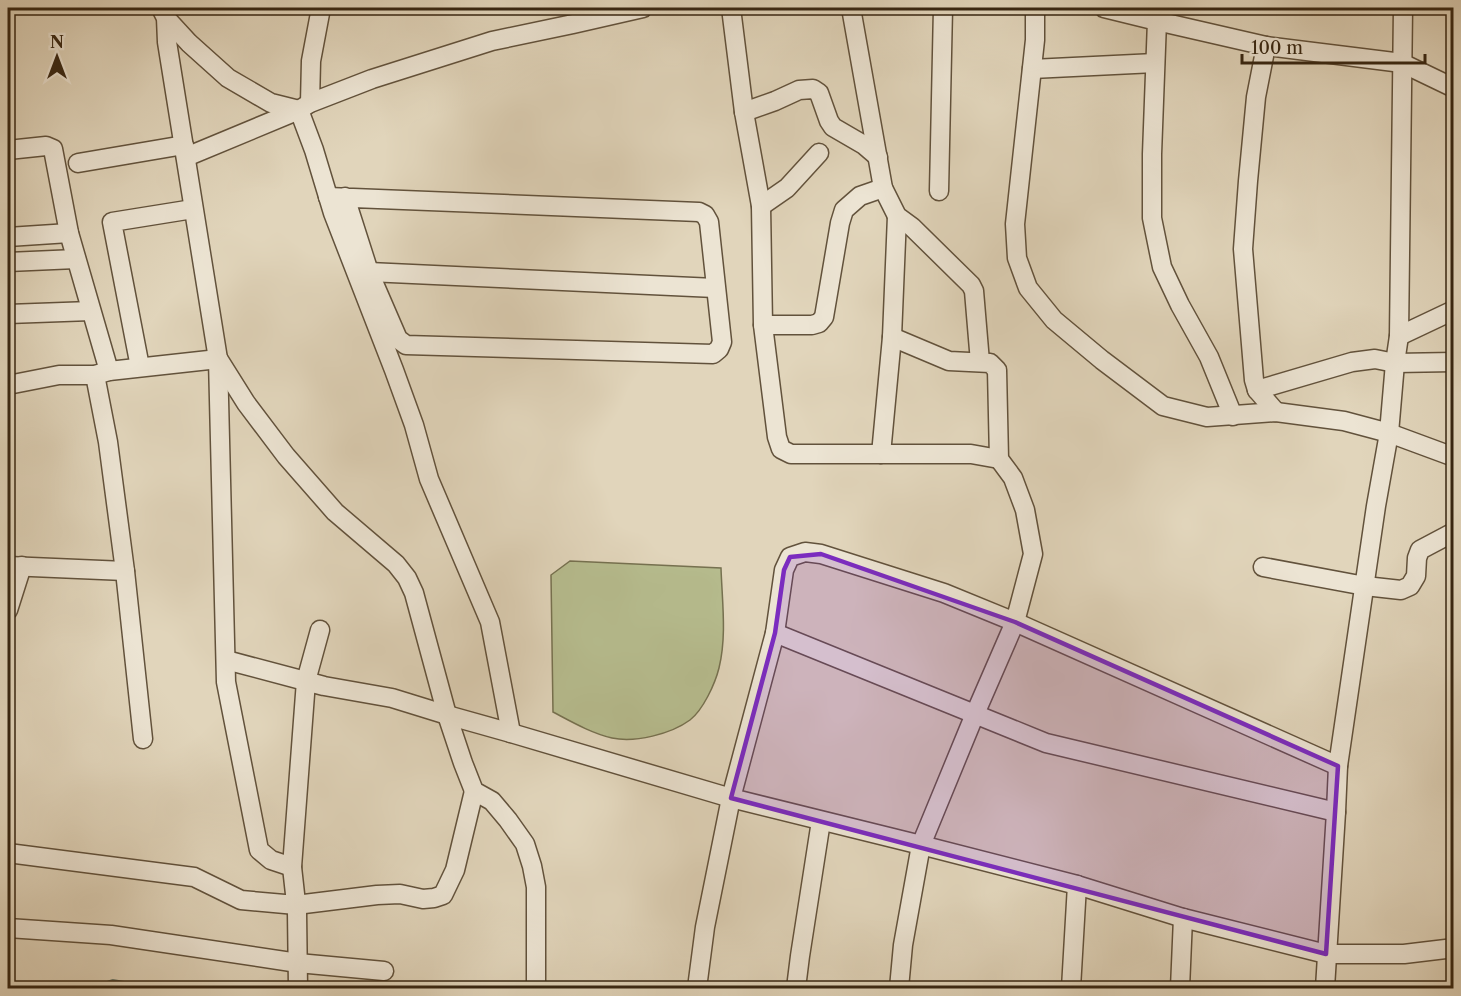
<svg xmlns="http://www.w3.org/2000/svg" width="1461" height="996" viewBox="0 0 1461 996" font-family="'Libre Caslon Text',serif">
	<rect width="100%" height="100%" fill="#e1d5bb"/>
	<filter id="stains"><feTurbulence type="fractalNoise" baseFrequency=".00333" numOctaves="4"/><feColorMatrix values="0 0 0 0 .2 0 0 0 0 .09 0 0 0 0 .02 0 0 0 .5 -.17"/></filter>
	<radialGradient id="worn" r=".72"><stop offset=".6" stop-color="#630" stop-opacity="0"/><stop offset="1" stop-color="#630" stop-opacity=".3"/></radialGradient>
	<path fill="#b6bc8e" stroke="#767150" stroke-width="1.5" d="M 570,561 L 721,568 C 722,600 727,636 719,668 C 715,684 703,710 690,720 C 671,734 635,743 612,738 C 591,733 572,722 553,712 L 551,575 Z"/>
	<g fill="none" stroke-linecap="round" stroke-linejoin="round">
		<polyline stroke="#6f7e70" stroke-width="4" points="94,988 113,981 140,986 147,988"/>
		<defs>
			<g id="minor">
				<polyline points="161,8 166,18 167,42 218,359 226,682 259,850 271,860 292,867"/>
				<polyline points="731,8 744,112 761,206 763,325 777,437 781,449 791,454 971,454 999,459"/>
				<polyline points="851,8 883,188 897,216 912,227 971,285 974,291 980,362"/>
				<polyline points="1035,8 1035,40 1015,224 1017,258 1028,288 1054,320 1102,360 1163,406 1207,417 1276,412 1344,421 1389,433 1454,457"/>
				<polyline points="1104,8 1157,21 1266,46 1402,63 1454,88"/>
				<polyline points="1160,8 1157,21 1152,154 1152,218 1162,267 1180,305 1209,357 1233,416"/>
				<polyline points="166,18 189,43 228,78 271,103 299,110 314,150 333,213 394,370 414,425 429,479 490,622 511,733"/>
				<polyline points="1266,46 1256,97 1248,181 1243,249 1254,380 1257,390 1276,412"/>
				<polyline points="1032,69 1155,63"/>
				<polyline points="310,103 311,61 321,8"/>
				<polyline points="744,112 775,101 799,90 813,89 819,93 829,121 833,127 864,145 878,157"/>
				<polyline points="8,150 46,146 53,149 69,233 109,371"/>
				<polyline points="186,157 299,110 310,103 372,79 492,41 573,24 643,8"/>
				<polyline points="78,163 184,145"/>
				<polyline points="939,191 943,8"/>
				<polyline points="328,197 699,212 705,215 709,222 722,342 719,349 713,354 406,345 398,339 369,272 345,197"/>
				<polyline points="761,206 787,188 819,153"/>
				<polyline points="8,237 69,233"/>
				<polyline points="8,262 76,259"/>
				<polyline points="369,272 715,288"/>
				<polyline points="8,314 91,311"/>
				<polyline points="763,325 812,325 819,323 824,317 840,223 844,210 860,196 883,188"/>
				<polyline points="1399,336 1454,310"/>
				<polyline points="892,337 949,361 990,363 997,370 999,459 1013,478 1025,510 1033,554 1015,622 975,714 921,845 903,945 899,988"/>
				<polyline points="219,360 246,403 286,456 335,512 396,564 407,578 414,593 447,715 463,763 474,791 492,801 508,820 525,844 532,866 536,887 536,988"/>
				<polyline points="140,367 112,222 193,209"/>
				<polyline points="95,375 108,442 125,571 143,739"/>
				<polyline points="8,385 59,375 95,375 109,371 218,359"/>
				<polyline points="1257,390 1352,362 1375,359 1395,363 1454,362"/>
				<polyline points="881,454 892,337 897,216"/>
				<polyline points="8,566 125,571"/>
				<polyline points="1263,567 1365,586 1401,590 1410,586 1416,576 1417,558 1420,550 1454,532"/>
				<polyline points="8,610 22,566"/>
				<polyline points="775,633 1046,743 1336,812"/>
				<polyline points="226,660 324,686 392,698 447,715 511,733 731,798 921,845 1077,885 1183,918 1326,954 1404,954 1454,948"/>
				<polyline points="8,853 194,877 241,900 296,905 377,895 400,894 423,899 434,898 443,895 455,870 474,791"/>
				<polyline points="8,928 111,935 298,963 384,971"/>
				<polyline points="298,988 297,912 292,867 306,681 320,630"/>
				<polyline points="697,988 705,927 731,798 775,633 784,570 790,557 805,552 821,554 944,593 1015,622 1338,766"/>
				<polyline points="796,988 800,956 821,821"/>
				<polyline points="1071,988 1077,885"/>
				<polyline points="1180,988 1183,918"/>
				<polyline points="1325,988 1336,812 1338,766 1376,506 1389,433 1395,363 1399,336 1403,8"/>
			</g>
		</defs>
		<use href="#minor" stroke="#62523c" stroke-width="21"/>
		<use href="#minor" stroke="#ece4d3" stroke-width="18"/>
	</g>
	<path fill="#7b2cbf" fill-opacity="0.2" stroke="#7b2cbf" stroke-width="4.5" stroke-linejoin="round" d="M 821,554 L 1015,622 L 1338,766 L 1326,954 L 731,798 L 775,633 L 784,570 L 790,557 Z"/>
	<rect width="1461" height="996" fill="none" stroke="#e1d5bb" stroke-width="30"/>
	<rect x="9" y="9" width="1443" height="978" fill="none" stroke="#372612" stroke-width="3"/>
	<rect x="15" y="15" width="1431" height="966" fill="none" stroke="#372612" stroke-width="1.5"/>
	<g transform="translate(57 57)" stroke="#ece4d3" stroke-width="4.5" paint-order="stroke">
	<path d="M0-4.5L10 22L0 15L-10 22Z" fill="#372612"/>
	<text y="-9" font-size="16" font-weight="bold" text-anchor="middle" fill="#372612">N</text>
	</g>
	<path d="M1242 54v9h183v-9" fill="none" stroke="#372612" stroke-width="3"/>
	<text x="1251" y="54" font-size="18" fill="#372612" stroke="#ece4d3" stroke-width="4.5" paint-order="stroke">100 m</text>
	<rect width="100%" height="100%" filter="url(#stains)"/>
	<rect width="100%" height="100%" fill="url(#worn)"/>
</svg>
